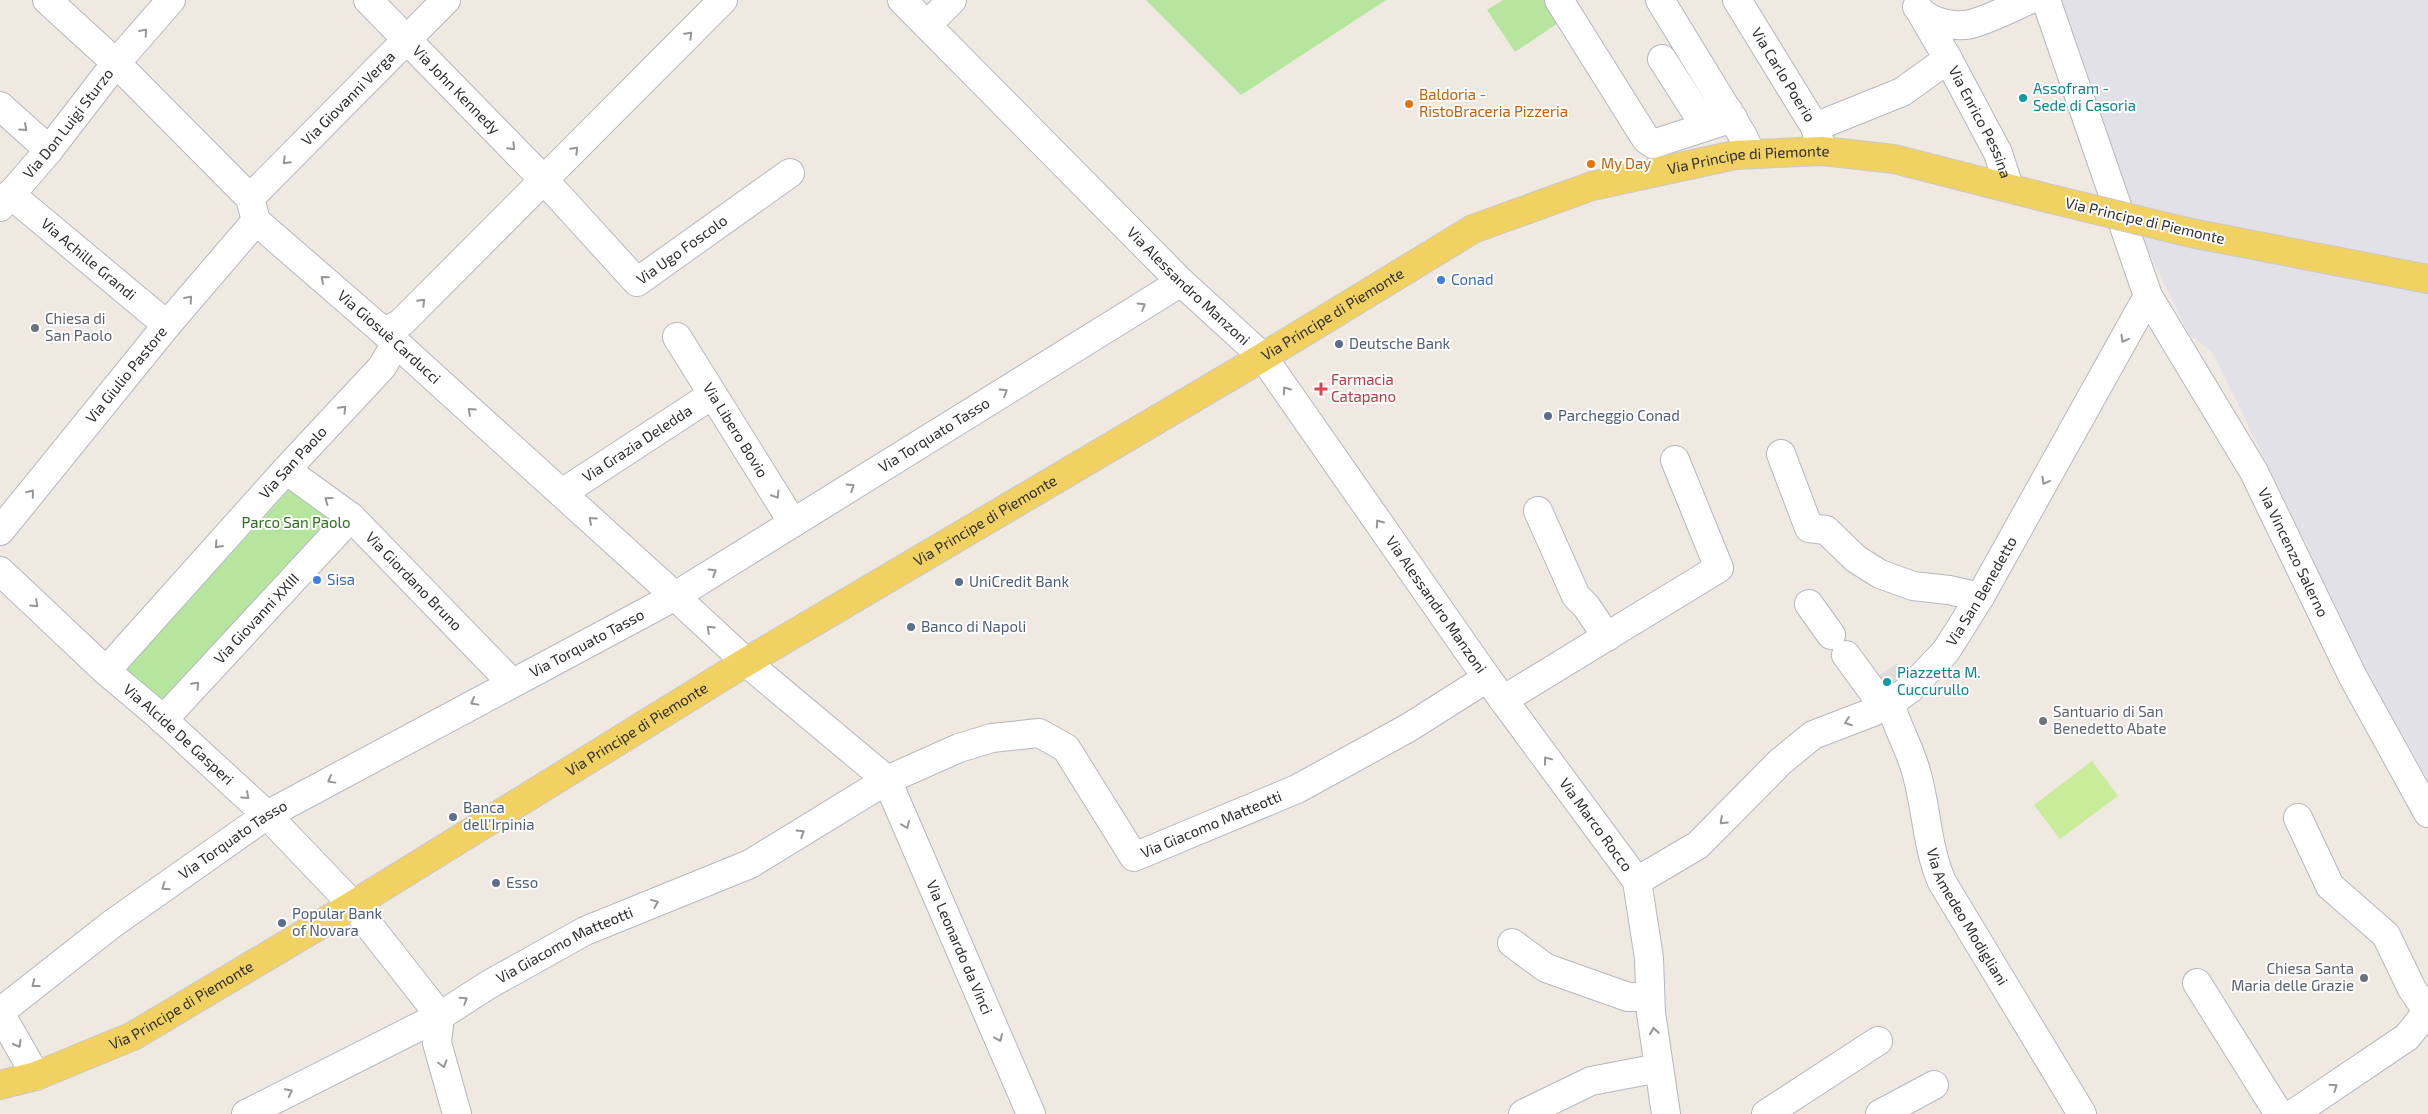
<svg xmlns="http://www.w3.org/2000/svg" width="2428" height="1114" viewBox="0 0 2428 1114" font-family="'Exo 2',sans-serif">
	<rect width="100%" height="100%" fill="#efe9e1"/>
	<polygon fill="#e3e1e8" points="2061,0 2428,0 2428,781 2370,677 2213,353 2189,334 2152,259 2125,193"/>
	<g fill="#b6e59e">
		<polygon points="1146,0 1386,0 1241,95"/>
		<polygon points="1503,0 1549,0 1561,21 1515,52 1487,10"/>
		<polygon points="295,483 337,519 164,701 126,670"/>
	</g>
	<polygon fill="#c9ec9a" points="2092,761 2118,796 2060,839 2034,805"/>
	<polygon fill="#dfdcd8" points="1897,663 1910,678 1876,703 1864,686"/>
	<g fill="none" stroke-linecap="round" stroke-linejoin="round">
		<defs>
			<g id="minor">
				<path id="s1" d="M 47,0 L 116,63 L 250,198 L 256,221 L 384,332 L 664,586 L 672,598 L 679,600 L 746,662 L 887,780 L 1031,1114"/>
				<path id="s2" d="M 368,0 L 545,181 L 637,282 L 790,173"/>
				<path id="s3" d="M 902,0 L 1181,282 L 1263,357 L 1487,678 L 1637,881 L 1649,958 L 1651,1013 L 1666,1114"/>
				<polyline points="1559,0 1646,139 1653,144 1733,118"/>
				<polyline points="1660,0 1743,136 1751,154"/>
				<path id="s4" d="M 1737,0 L 1815,127 L 1820,143"/>
				<path id="s5" d="M 2046,0 L 2148,296 L 2254,472 L 2353,677 L 2428,813"/>
				<path d="M 1917,7 C 1927,22 1953,28 1971,24 C 1990,19 2011,8 2029,0"/>
				<polyline points="927,25 952,0"/>
				<polyline points="1662,59 1696,112 1708,113 1728,110"/>
				<path id="s6" d="M 1948,59 L 1998,153 L 2009,187"/>
				<polyline points="0,106 49,150"/>
				<polyline points="1815,127 1902,92 1948,59 1923,16"/>
				<path id="s7" d="M 10,194 L 167,325"/>
				<path id="s8" d="M 250,198 L 446,0"/>
				<path id="s9" d="M 0,207 L 49,150 L 116,63 L 171,0"/>
				<polyline points="384,332 401,323 723,0"/>
				<path id="s10" d="M 677,337 L 793,523"/>
				<polyline points="1781,454 1809,528 1826,530 1856,559 1880,574 1913,586 1949,590 1980,597"/>
				<path id="s11" d="M 286,470 L 351,517 L 511,682"/>
				<path id="s12" d="M 562,493 L 712,395"/>
				<polyline points="1538,511 1576,596 1586,606 1607,637"/>
				<path id="s13" d="M 0,531 L 167,325 L 256,221"/>
				<path id="s14" d="M 0,571 L 106,671 L 157,714 L 267,815 L 353,905 L 440,1016 L 437,1043 L 457,1114"/>
				<polyline points="1809,604 1831,635"/>
				<polyline points="1846,655 1884,707"/>
				<path id="s15" d="M 106,671 L 286,470 L 382,367 L 396,343"/>
				<polyline points="1503,700 1719,568 1675,460"/>
				<path id="s16" d="M 1890,703 C 1897,728 1911,750 1917,775 C 1927,811 1927,848 1942,882 L 2082,1114"/>
				<path id="s17" d="M 163,720 L 351,517"/>
				<polyline points="2298,818 2330,886 2386,935 2412,989 2428,1012"/>
				<path id="s18" d="M 1637,881 L 1698,845 L 1780,762 L 1813,735 L 1873,712 L 1890,703 L 1910,689 L 1946,651 L 1980,597 L 2148,296"/>
				<polyline points="1512,943 1546,968 1628,997 1650,997"/>
				<polyline points="2197,983 2279,1114"/>
				<path id="s19" d="M 0,1012 L 112,924 L 267,815 L 672,598 L 1181,282"/>
				<polyline points="0,1013 36,1076"/>
				<path id="s20" d="M 246,1114 L 440,1016 L 488,985 L 585,931 L 750,864 L 887,780 L 959,748 L 992,738 L 1039,733 L 1066,748 L 1134,857 L 1297,789 L 1408,728 L 1487,678"/>
				<polyline points="1523,1114 1591,1081 1659,1068"/>
				<polyline points="1766,1114 1878,1041"/>
				<polyline points="1880,1114 1934,1085"/>
				<polyline points="2293,1114 2407,1037 2428,1011"/>
			</g>
			<g id="major">
				<polyline points="2191,233 2428,279"/>
				<path id="s21" d="M 0,1085 L 36,1076 L 133,1036 L 353,905 L 746,662 L 1263,357 L 1473,229 L 1592,186 L 1735,155 L 1822,151 L 1894,159 L 2035,195"/>
			</g>
		</defs>
		<use href="#minor" stroke="#b4b7c1" stroke-width="30"/>
		<use href="#major" stroke="#c9c9c9" stroke-width="30"/>
		<use href="#minor" stroke="#fff" stroke-width="28"/>
		<use href="#major" stroke="#f2d163" stroke-width="28"/>
		<defs>
			<polyline id="major-bridge" points="2035,195 2191,233"/>
		</defs>
		<use href="#major-bridge" stroke="#c9c9c9" stroke-width="30" stroke-linecap="butt"/>
		<use href="#major-bridge" stroke="#f2d163" stroke-width="28"/>
	</g>
	<defs><path id="oneway-chevron" d="M-2-3.5L2.5 0L-2 3.5" fill="none" stroke-width="1.6" stroke-linecap="round" stroke-linejoin="round" transform="scale(1.25)"/></defs>
	<g stroke="#969696">
		<use href="#oneway-chevron" transform="translate(144 32) rotate(-49)"/>
		<use href="#oneway-chevron" transform="translate(689 35) rotate(-45)"/>
		<use href="#oneway-chevron" transform="translate(24 128) rotate(42)"/>
		<use href="#oneway-chevron" transform="translate(512 147) rotate(46)"/>
		<use href="#oneway-chevron" transform="translate(575 150) rotate(-45)"/>
		<use href="#oneway-chevron" transform="translate(286 161) rotate(135)"/>
		<use href="#oneway-chevron" transform="translate(324 279) rotate(-139)"/>
		<use href="#oneway-chevron" transform="translate(189 299) rotate(-49)"/>
		<use href="#oneway-chevron" transform="translate(422 302) rotate(-45)"/>
		<use href="#oneway-chevron" transform="translate(1142 306) rotate(-32)"/>
		<use href="#oneway-chevron" transform="translate(2124 339) rotate(119)"/>
		<use href="#oneway-chevron" transform="translate(1286 390) rotate(-125)"/>
		<use href="#oneway-chevron" transform="translate(1004 392) rotate(-32)"/>
		<use href="#oneway-chevron" transform="translate(343 409) rotate(-47)"/>
		<use href="#oneway-chevron" transform="translate(471 411) rotate(-138)"/>
		<use href="#oneway-chevron" transform="translate(2045 481) rotate(119)"/>
		<use href="#oneway-chevron" transform="translate(851 487) rotate(-32)"/>
		<use href="#oneway-chevron" transform="translate(31 493) rotate(-51)"/>
		<use href="#oneway-chevron" transform="translate(776 495) rotate(58)"/>
		<use href="#oneway-chevron" transform="translate(328 500) rotate(-144)"/>
		<use href="#oneway-chevron" transform="translate(592 520) rotate(-138)"/>
		<use href="#oneway-chevron" transform="translate(1379 523) rotate(-125)"/>
		<use href="#oneway-chevron" transform="translate(218 545) rotate(132)"/>
		<use href="#oneway-chevron" transform="translate(713 572) rotate(-32)"/>
		<use href="#oneway-chevron" transform="translate(35 604) rotate(43)"/>
		<use href="#oneway-chevron" transform="translate(710 629) rotate(-137)"/>
		<use href="#oneway-chevron" transform="translate(196 685) rotate(-47)"/>
		<use href="#oneway-chevron" transform="translate(474 702) rotate(151)"/>
		<use href="#oneway-chevron" transform="translate(1848 722) rotate(160)"/>
		<use href="#oneway-chevron" transform="translate(1547 760) rotate(-127)"/>
		<use href="#oneway-chevron" transform="translate(331 780) rotate(151)"/>
		<use href="#oneway-chevron" transform="translate(246 796) rotate(42)"/>
		<use href="#oneway-chevron" transform="translate(1723 821) rotate(136)"/>
		<use href="#oneway-chevron" transform="translate(906 825) rotate(67)"/>
		<use href="#oneway-chevron" transform="translate(801 833) rotate(-32)"/>
		<use href="#oneway-chevron" transform="translate(165 887) rotate(145)"/>
		<use href="#oneway-chevron" transform="translate(655 903) rotate(-22)"/>
		<use href="#oneway-chevron" transform="translate(35 984) rotate(142)"/>
		<use href="#oneway-chevron" transform="translate(464 1000) rotate(-33)"/>
		<use href="#oneway-chevron" transform="translate(1654 1031) rotate(-99)"/>
		<use href="#oneway-chevron" transform="translate(999 1038) rotate(67)"/>
		<use href="#oneway-chevron" transform="translate(18 1044) rotate(60)"/>
		<use href="#oneway-chevron" transform="translate(443 1064) rotate(74)"/>
		<use href="#oneway-chevron" transform="translate(2334 1087) rotate(-34)"/>
		<use href="#oneway-chevron" transform="translate(289 1092) rotate(-27)"/>
	</g>
	<g fill="#0f9aa8" stroke="#fff" stroke-width="2">
		<circle cx="2023" cy="98" r="5"/>
		<circle cx="1887" cy="682" r="5"/>
	</g>
	<g fill="#e8710a" stroke="#fff" stroke-width="2">
		<circle cx="1409" cy="104" r="5"/>
		<circle cx="1591" cy="164" r="5"/>
	</g>
	<g fill="#3f7fe0" stroke="#fff" stroke-width="2">
		<circle cx="1441" cy="280" r="5"/>
		<circle cx="317" cy="580" r="5"/>
	</g>
	<g fill="#6b7280" stroke="#fff" stroke-width="2">
		<circle cx="35" cy="328" r="5"/>
		<circle cx="2043" cy="721" r="5"/>
		<circle cx="2364" cy="978" r="5"/>
	</g>
	<g fill="#5c6f8a" stroke="#fff" stroke-width="2">
		<circle cx="1339" cy="344" r="5"/>
		<circle cx="1548" cy="416" r="5"/>
		<circle cx="959" cy="582" r="5"/>
		<circle cx="911" cy="627" r="5"/>
		<circle cx="453" cy="817" r="5"/>
		<circle cx="496" cy="883" r="5"/>
		<circle cx="282" cy="923" r="5"/>
	</g>
	<path fill="#e0444e" stroke="#fff" stroke-width="2" d="M1318.5 381.5h5v5h5v5h-5v5h-5v-5h-5v-5h5z"/>
	<g text-anchor="middle" stroke-width="4" stroke-linejoin="round" paint-order="stroke">
		<g font-size="15" fill="#2e2e2e" stroke="#fff">
			<text dy="5" stroke="none"><textPath href="#s4" startOffset="88">Via Carlo Poerio</textPath></text>
			<text dy="5" stroke="none"><textPath href="#s2" startOffset="126">Via John Kennedy</textPath></text>
			<text dy="5" stroke="none"><textPath href="#s8" startOffset="140">Via Giovanni Verga</textPath></text>
			<text dy="5" stroke="none"><textPath href="#s9" startOffset="108">Via Don Luigi Sturzo</textPath></text>
			<text dy="5" stroke="none"><textPath href="#s6" startOffset="71">Via Enrico Pessina</textPath></text>
			<text dy="5" stroke="none"><textPath href="#s21" startOffset="1992">Via Principe di Piemonte</textPath></text>
			<text transform="translate(2145 221) rotate(13)" y="5">Via Principe di Piemonte</text>
			<text dy="5" stroke="none"><textPath href="#s2" startOffset="445">Via Ugo Foscolo</textPath></text>
			<text dy="5" stroke="none"><textPath href="#s7" startOffset="102">Via Achille Grandi</textPath></text>
			<text dy="5" stroke="none"><textPath href="#s3" startOffset="405">Via Alessandro Manzoni</textPath></text>
			<text dy="5" stroke="none"><textPath href="#s21" startOffset="1542">Via Principe di Piemonte</textPath></text>
			<text dy="5" stroke="none"><textPath href="#s1" startOffset="484">Via Giosuè Carducci</textPath></text>
			<text dy="5" stroke="none"><textPath href="#s13" startOffset="201">Via Giulio Pastore</textPath></text>
			<text dy="5" stroke="none"><textPath href="#s10" startOffset="110">Via Libero Bovio</textPath></text>
			<text dy="5" stroke="none"><textPath href="#s19" startOffset="1100">Via Torquato Tasso</textPath></text>
			<text dy="5" stroke="none"><textPath href="#s12" startOffset="90">Via Grazia Deledda</textPath></text>
			<text dy="5" stroke="none"><textPath href="#s15" startOffset="280">Via San Paolo</textPath></text>
			<text dy="5" stroke="none"><textPath href="#s21" startOffset="1138">Via Principe di Piemonte</textPath></text>
			<text dy="5" stroke="none"><textPath href="#s5" startOffset="608">Via Vincenzo Salerno</textPath></text>
			<text dy="5" stroke="none"><textPath href="#s11" startOffset="170">Via Giordano Bruno</textPath></text>
			<text dy="5" stroke="none"><textPath href="#s18" startOffset="460">Via San Benedetto</textPath></text>
			<text dy="5" stroke="none"><textPath href="#s3" startOffset="810">Via Alessandro Manzoni</textPath></text>
			<text dy="5" stroke="none"><textPath href="#s17" startOffset="138">Via Giovanni XXIII</textPath></text>
			<text dy="5" stroke="none"><textPath href="#s19" startOffset="695">Via Torquato Tasso</textPath></text>
			<text dy="5" stroke="none"><textPath href="#s21" startOffset="732">Via Principe di Piemonte</textPath></text>
			<text dy="5" stroke="none"><textPath href="#s14" startOffset="242">Via Alcide De Gasperi</textPath></text>
			<text dy="5" stroke="none"><textPath href="#s20" startOffset="1128">Via Giacomo Matteotti</textPath></text>
			<text dy="5" stroke="none"><textPath href="#s3" startOffset="1082">Via Marco Rocco</textPath></text>
			<text dy="5" stroke="none"><textPath href="#s19" startOffset="290">Via Torquato Tasso</textPath></text>
			<text dy="5" stroke="none"><textPath href="#s16" startOffset="229">Via Amedeo Modigliani</textPath></text>
			<text dy="5" stroke="none"><textPath href="#s20" startOffset="361">Via Giacomo Matteotti</textPath></text>
			<text dy="5" stroke="none"><textPath href="#s1" startOffset="1334">Via Leonardo da Vinci</textPath></text>
			<text dy="5" stroke="none"><textPath href="#s21" startOffset="199">Via Principe di Piemonte</textPath></text>
		</g>
		<g font-size="15" fill="#0d838f" stroke="#fff" text-anchor="start">
			<text x="2033" y="94">Assofram -<tspan x="2033" dy="17">Sede di Casoria</tspan></text>
			<text x="1897" y="678">Piazzetta M.<tspan x="1897" dy="17">Cuccurullo</tspan></text>
		</g>
		<g font-size="15" fill="#c56008" stroke="#fff" text-anchor="start">
			<text x="1419" y="100">Baldoria -<tspan x="1419" dy="17">RistoBraceria Pizzeria</tspan></text>
			<text x="1601" y="169">My Day</text>
		</g>
		<g font-size="15" fill="#366cbe" stroke="#fff" text-anchor="start">
			<text x="1451" y="285">Conad</text>
			<text x="327" y="585">Sisa</text>
		</g>
		<g font-size="15" fill="#5b616d" stroke="#fff" text-anchor="start">
			<text x="45" y="324">Chiesa di<tspan x="45" dy="17">San Paolo</tspan></text>
			<text x="2053" y="717">Santuario di San<tspan x="2053" dy="17">Benedetto Abate</tspan></text>
			<text x="2354" y="974" text-anchor="end">Chiesa Santa<tspan x="2354" dy="17">Maria delle Grazie</tspan></text>
		</g>
		<g font-size="15" fill="#4e5e75" stroke="#fff" text-anchor="start">
			<text x="1349" y="349">Deutsche Bank</text>
			<text x="1558" y="421">Parcheggio Conad</text>
			<text x="969" y="587">UniCredit Bank</text>
			<text x="921" y="632">Banco di Napoli</text>
			<text x="463" y="813">Banca<tspan x="463" dy="17">dell'Irpinia</tspan></text>
			<text x="506" y="888">Esso</text>
			<text x="292" y="919">Popular Bank<tspan x="292" dy="17">of Novara</tspan></text>
		</g>
		<g font-size="15" fill="#be3a42" stroke="#fff" text-anchor="start">
			<text x="1331" y="385">Farmacia<tspan x="1331" dy="17">Catapano</tspan></text>
		</g>
		<g font-size="15" fill="#2c6e1b" stroke="#fff">
			<text x="296" y="528">Parco San Paolo</text>
		</g>
	</g>
</svg>
